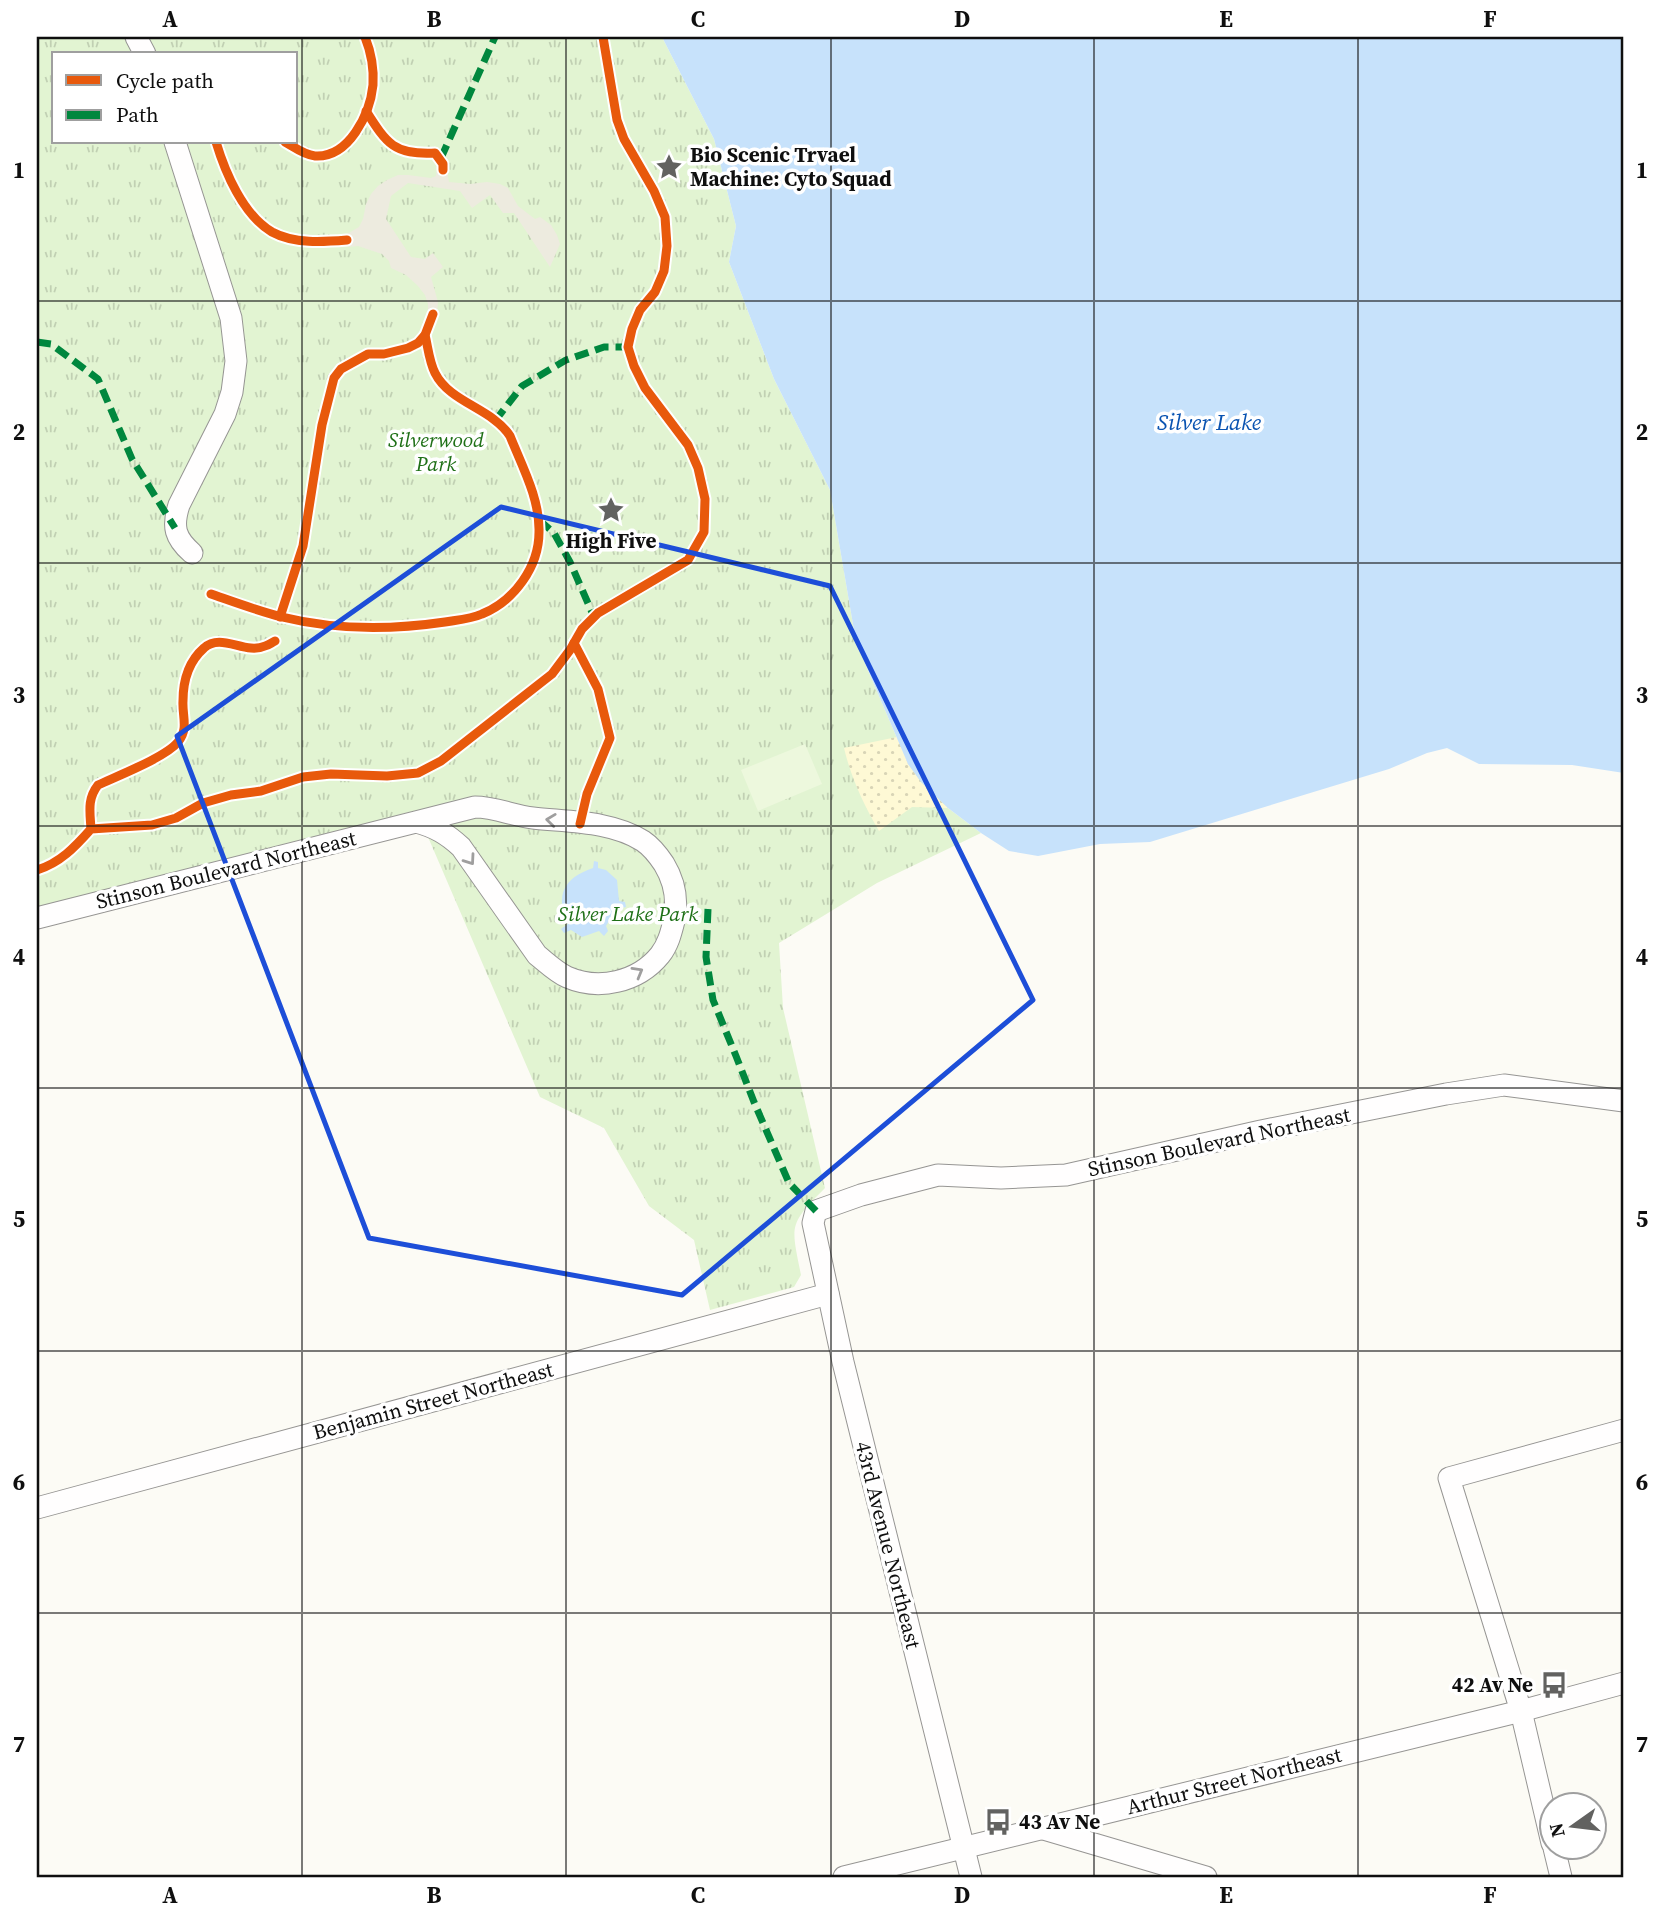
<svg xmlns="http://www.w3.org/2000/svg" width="1661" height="1914" viewBox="0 0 1661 1914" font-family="'Source Serif 4',serif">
	<defs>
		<pattern id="grass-tufts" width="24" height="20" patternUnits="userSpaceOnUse" patternTransform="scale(1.75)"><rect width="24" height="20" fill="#e2f4d2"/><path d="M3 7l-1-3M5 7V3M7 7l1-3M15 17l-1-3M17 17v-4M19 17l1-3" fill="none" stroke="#c1d0b3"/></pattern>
		<pattern id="sand-dots" width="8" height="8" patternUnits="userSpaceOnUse" patternTransform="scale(1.75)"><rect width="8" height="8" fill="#fef9d5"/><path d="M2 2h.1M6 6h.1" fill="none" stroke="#d8d4b6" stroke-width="1.8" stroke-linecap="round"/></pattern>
	</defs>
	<rect width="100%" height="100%" fill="#fcfbf5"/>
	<path fill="url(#grass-tufts)" fill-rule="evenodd" d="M 37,37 L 662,37 L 714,139 L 736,226 L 729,262 L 774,379 L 830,490 L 856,642 L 908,764 L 948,808 L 981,833 L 877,883 L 779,943 L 783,1008 L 825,1188 C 788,1225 791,1225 801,1275 L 794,1287 L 710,1310 L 694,1240 L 649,1206 L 604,1128 L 540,1097 L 428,837 L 418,810 L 37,907 ZM 54,54 L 296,54 L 296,142 L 54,142 Z"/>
	<path fill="url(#sand-dots)" d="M 897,737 L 908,764 L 921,782 L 948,808 L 912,807 L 879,831 C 864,805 851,778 844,748 Z"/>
	<polygon fill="#edf8dd" points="805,744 822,784 758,811 741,770"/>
	<polygon fill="#edebdf" points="437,169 447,171 449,182 470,184 487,182 500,184 508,188 518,206 535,219 540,217 551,225 557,235 560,244 550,267 514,213 503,213 490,195 472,208 460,191 408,183 391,196 386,219 411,257 425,259 433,253 443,267 431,277 438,302 437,313 428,314 428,304 425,295 418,286 406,275 391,268 389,261 382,254 358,246 348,247 347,234 359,227 363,219 366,204 371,194 378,186 387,180 398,175 408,175 431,178 436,176"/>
	<g fill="#c7e2fb">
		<polygon points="662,37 1624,37 1624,773 1572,765 1479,764 1447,748 1427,753 1389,769 1150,842 1100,844 1038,856 1009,851 981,833 948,808 921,782 908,764 856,642 830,490 774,379 729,262 736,226 714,139"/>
		<path d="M 594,861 L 598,862 L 598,868 L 606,870 L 617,880 L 619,901 L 625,902 L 626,907 L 616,909 L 606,926 L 608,931 L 604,936 L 599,931 L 582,937 L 571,930 L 564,933 L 561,929 L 568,924 C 555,896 563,878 593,868 Z"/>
	</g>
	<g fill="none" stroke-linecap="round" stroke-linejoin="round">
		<defs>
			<g id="street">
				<polyline points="136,37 145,54"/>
				<path d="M 175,142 L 231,318 L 236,361 L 232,392 L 225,414 L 179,505 C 172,527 175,538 192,553"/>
				<path d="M 37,918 L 475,807 C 495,807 514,816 533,818 C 569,822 612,821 643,841 C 652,847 658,855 664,864 C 675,882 678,901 674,921 C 671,933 668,945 660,955 C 638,982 599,991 567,977 C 556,972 547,963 537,955 L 461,847 C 447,834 435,827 416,822"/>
				<polyline points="37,1508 828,1294"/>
				<polyline points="1040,1828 1206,1877"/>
				<polyline points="1552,1843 1521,1711 1449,1478 1624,1430"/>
				<polyline points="1554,1848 1561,1877"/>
				<polyline points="844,1877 1521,1711 1624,1683"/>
				<polyline points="971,1877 843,1362 813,1223 816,1211 861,1195 938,1175 1001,1178 1066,1175 1261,1131 1446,1094 1504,1085 1624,1101"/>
			</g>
		</defs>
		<use href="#street" stroke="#969593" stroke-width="23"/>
		<use href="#street" stroke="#fffefe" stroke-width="21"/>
		<g stroke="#00873e" stroke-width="7" stroke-dasharray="14 7" stroke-linecap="butt">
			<polyline points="441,158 495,37"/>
			<polyline points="37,342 51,344 98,379 132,459 175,528"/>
			<polyline points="495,421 522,386 566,360 604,347 628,347"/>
			<polyline points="539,520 554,533 570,562 594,617"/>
			<polyline points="708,909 706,957 713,1000 736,1056 754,1102 789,1183 816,1211"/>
		</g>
		<defs>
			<g id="cycleway">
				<path d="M 366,111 C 387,144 394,155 435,153 L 443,164 L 443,170"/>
				<path d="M 216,142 C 225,172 243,215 272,232 C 294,244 323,242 347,240"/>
				<path d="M 285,142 C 294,147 304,155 315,156 C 349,158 370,114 373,85 C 374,69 371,52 365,37"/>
				<path d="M 211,594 C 234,602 258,611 282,617 C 335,630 391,630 445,622 C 457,620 471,619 482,614 C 514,601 539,567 539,532 C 540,499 522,466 510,436 C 492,408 450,403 435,373 C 429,361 428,347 425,335"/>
				<polyline points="280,617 303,546 322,425 334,378 341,369 368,354 384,354 408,348 418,343 425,335 433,314"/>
				<polyline points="574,643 598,689 610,738 587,794 580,824"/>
				<path d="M 91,829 C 90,812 87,799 98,785 C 117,776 166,757 178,742 C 189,729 182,716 183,701 C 183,681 188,662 204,648 C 221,632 245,655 265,646 C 269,645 271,643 275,641"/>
				<path d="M 37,870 C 60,863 75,847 91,829 L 152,825 L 176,818 L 203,803 L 231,795 L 261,791 L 303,777 L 331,774 L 387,776 L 418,773 L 441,761 L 552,674 L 570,650 L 582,629 L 598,613 L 688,560 L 704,532 L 705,499 L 698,468 L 688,445 L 645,388 L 634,366 L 628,347 L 632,329 L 640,310 L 655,292 L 664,271 L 667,246 L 665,217 L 654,191 L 624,139 L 617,120 L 603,37"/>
			</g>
		</defs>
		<use href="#cycleway" stroke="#fff" stroke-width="13"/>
		<use href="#cycleway" stroke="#e8590c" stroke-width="9"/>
	</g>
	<defs><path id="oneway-chevron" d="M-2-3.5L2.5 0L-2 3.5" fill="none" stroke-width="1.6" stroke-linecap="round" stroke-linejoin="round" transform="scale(1.75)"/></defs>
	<g stroke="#9f9e9e">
		<use href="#oneway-chevron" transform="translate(551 820) rotate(-173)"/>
		<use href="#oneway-chevron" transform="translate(470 860) rotate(55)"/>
		<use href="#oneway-chevron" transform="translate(638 972) rotate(-30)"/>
	</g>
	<path fill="none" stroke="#1d4ed8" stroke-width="5" stroke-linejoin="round" d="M 501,507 L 830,586 L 1033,1000 L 682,1295 L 369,1238 L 177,736 Z"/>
	<path fill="none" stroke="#0f0f0f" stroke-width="2" stroke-opacity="0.55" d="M 302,37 L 302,1877M 566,37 L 566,1877M 831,37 L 831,1877M 1094,37 L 1094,1877M 1358,37 L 1358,1877M 37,301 L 1624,301M 37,563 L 1624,563M 37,826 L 1624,826M 37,1088 L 1624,1088M 37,1351 L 1624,1351M 37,1613 L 1624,1613"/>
	<defs>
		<symbol id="sight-bare" viewBox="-9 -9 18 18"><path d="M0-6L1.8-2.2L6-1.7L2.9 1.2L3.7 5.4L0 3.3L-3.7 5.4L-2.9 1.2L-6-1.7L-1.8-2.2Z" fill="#626260" stroke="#fff" stroke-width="2.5" paint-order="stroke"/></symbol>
		<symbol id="bus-bare" viewBox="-9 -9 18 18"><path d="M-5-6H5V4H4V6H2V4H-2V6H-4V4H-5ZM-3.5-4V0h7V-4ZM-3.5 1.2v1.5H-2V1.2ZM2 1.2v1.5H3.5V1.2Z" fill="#626260" stroke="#fff" stroke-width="2.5" paint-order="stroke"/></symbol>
	</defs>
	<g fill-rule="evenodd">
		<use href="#sight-bare" x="650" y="148" width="38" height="38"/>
		<use href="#sight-bare" x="592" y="491" width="38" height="38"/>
		<use href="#bus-bare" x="1535" y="1666" width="38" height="38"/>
		<use href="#bus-bare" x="979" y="1803" width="38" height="38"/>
	</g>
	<g text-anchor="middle" stroke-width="7" stroke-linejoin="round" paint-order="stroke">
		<g font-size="21" font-weight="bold" fill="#0f0f0f" stroke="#fff" text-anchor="start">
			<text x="690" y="162">Bio Scenic Trvael<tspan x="690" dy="24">Machine: Cyto Squad</tspan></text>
			<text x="611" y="548" text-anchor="middle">High Five</text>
			<text x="1533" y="1692" text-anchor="end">42 Av Ne</text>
			<text x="1019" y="1829">43 Av Ne</text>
		</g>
		<g font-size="21" font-style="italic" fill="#1f7017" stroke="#fff">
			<text x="436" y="447">Silverwood<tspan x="436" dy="24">Park</tspan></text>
			<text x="628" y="921">Silver Lake Park</text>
		</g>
		<g font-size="21" fill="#0f0f0f" stroke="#fff">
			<text transform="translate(226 870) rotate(-14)" y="7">Stinson Boulevard Northeast</text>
			<text transform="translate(1219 1142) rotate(-12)" y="7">Stinson Boulevard Northeast</text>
			<text transform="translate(433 1401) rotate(-15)" y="7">Benjamin Street Northeast</text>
			<text transform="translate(888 1545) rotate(76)" y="7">43rd Avenue Northeast</text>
			<text transform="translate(1234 1781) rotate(-14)" y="7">Arthur Street Northeast</text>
		</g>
		<g font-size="23" font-style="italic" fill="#0953b1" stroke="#fff">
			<text x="1209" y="430">Silver Lake</text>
		</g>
	</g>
	<rect width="1661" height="1914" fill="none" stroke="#ffffff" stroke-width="77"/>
	<rect x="52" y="52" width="245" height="91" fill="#ffffff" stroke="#9f9f9f" stroke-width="2"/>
	<rect x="66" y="75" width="35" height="10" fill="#e8590c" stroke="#9f9f9f" stroke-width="2"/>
	<text x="116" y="88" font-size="21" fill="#0f0f0f">Cycle path</text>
	<rect x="66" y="110" width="35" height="10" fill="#00873e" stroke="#9f9f9f" stroke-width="2"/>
	<text x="116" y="122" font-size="21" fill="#0f0f0f">Path</text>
	<g transform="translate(1573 1826) rotate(256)"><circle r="33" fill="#ffffff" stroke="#9f9f9f" stroke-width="2"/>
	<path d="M0-5L12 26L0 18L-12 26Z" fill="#626260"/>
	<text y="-10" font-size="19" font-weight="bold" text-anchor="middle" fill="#0f0f0f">N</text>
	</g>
	<rect x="38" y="38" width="1584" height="1838" fill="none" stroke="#0f0f0f" stroke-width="2.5"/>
	<g font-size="23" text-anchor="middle" font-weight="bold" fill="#0f0f0f">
		<text x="170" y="27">A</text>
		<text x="434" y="27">B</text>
		<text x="698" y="27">C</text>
		<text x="962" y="27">D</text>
		<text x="1226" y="27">E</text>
		<text x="1490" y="27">F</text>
		<text x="19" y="178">1</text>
		<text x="1642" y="178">1</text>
		<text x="19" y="440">2</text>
		<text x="1642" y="440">2</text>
		<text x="19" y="703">3</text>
		<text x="1642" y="703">3</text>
		<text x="19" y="965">4</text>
		<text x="1642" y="965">4</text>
		<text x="19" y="1227">5</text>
		<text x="1642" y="1227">5</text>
		<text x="19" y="1490">6</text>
		<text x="1642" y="1490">6</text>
		<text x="19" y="1752">7</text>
		<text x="1642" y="1752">7</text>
		<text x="170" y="1903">A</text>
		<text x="434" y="1903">B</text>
		<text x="698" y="1903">C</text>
		<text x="962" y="1903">D</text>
		<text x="1226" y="1903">E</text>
		<text x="1490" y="1903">F</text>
	</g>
</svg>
